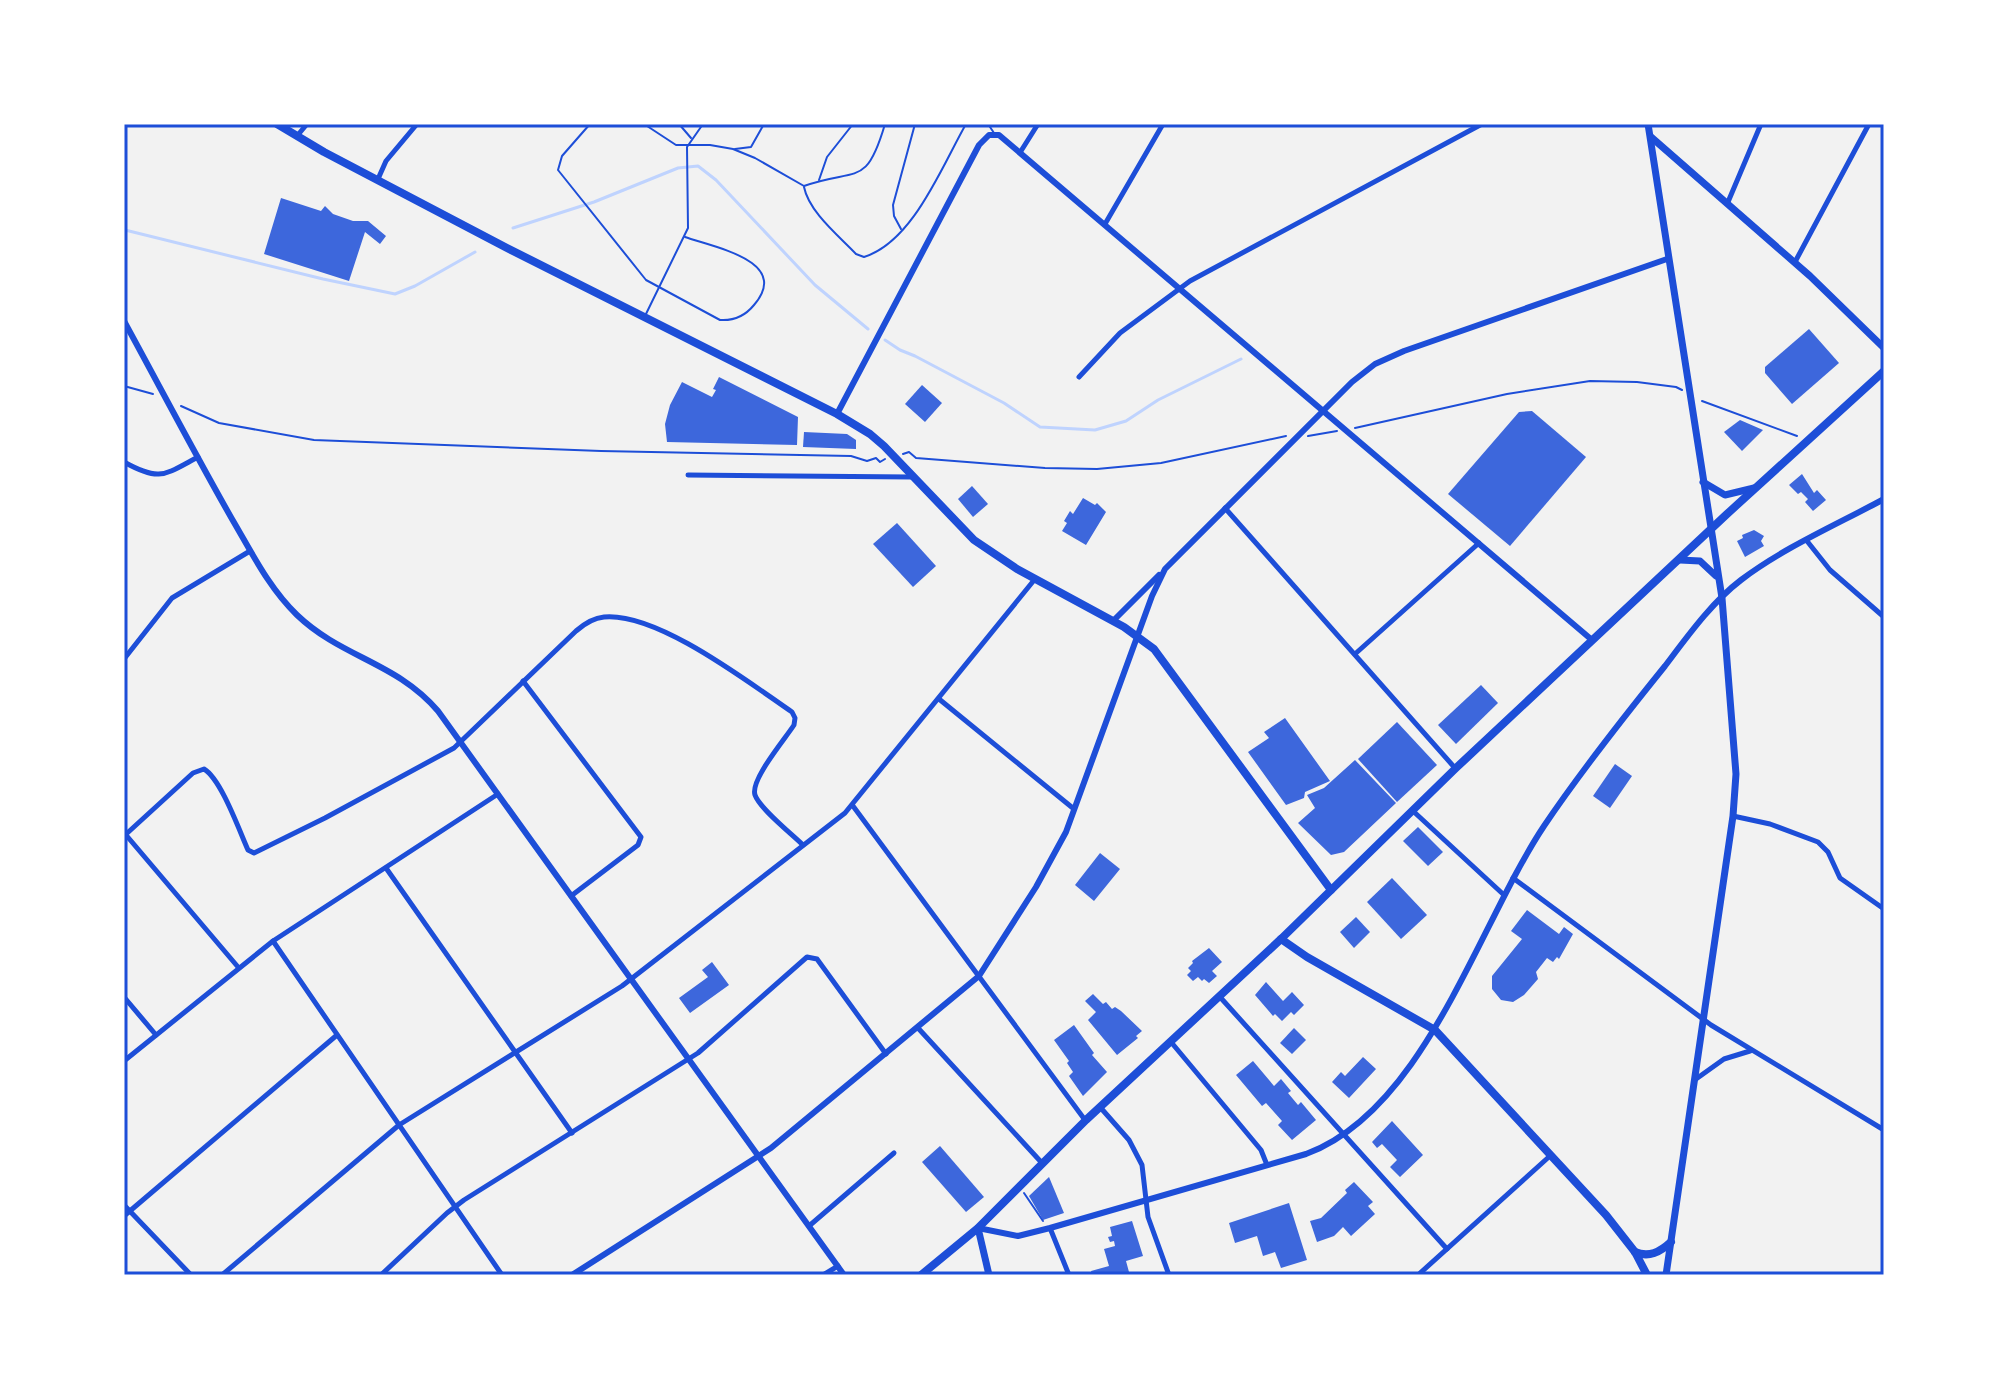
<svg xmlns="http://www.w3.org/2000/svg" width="2008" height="1399" viewBox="0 0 2008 1399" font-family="'Source Sans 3',sans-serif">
	<rect width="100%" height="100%" fill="#f2f2f2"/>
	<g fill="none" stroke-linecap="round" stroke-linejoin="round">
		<g stroke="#bfd3fe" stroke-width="3">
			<polyline points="513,228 594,202 678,168 698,166 716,180 815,285 868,329"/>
			<polyline points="125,230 323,279 395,294 415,286 475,252"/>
			<polyline points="885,340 900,350 915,356 1004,403 1040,427 1095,430 1126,421 1158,400 1241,359"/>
		</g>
	</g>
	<g fill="#3d67dc">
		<polygon points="281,198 321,211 325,206 333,214 353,221 368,221 386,236 380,244 365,232 349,281 264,254"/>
		<polygon points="1809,329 1839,363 1792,404 1765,373 1765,367"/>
		<polygon points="719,377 798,417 797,445 667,442 665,424 670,405 682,382 712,397 716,390 713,389"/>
		<polygon points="922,385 942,403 925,422 905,404"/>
		<polygon points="1532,411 1586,457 1510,546 1448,494 1519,412"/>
		<polygon points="1740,420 1763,430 1742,451 1724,432"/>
		<polygon points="804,432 847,434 856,440 856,449 803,447"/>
		<polygon points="1802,474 1814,493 1817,490 1826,500 1813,511 1805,502 1808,499 1801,492 1798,494 1789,485"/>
		<polygon points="972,486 988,504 973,517 958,499"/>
		<polygon points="1083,498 1095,505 1097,503 1106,512 1086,545 1062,531 1067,523 1064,521 1070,511 1073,514"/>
		<polygon points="897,523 936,566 913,587 873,544"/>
		<polygon points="1754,530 1764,536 1761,541 1764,546 1745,557 1737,541 1743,538 1742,535"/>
		<polygon points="1481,685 1498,703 1456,744 1438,725"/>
		<polygon points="1285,718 1330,781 1305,792 1304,798 1286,805 1248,752 1269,738 1264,732"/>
		<polygon points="1397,722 1437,765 1397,802 1358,759"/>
		<polygon points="1355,760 1396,803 1344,852 1331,855 1298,823 1315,808 1307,795 1324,788"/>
		<polygon points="1615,764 1632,776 1610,808 1593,796"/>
		<polygon points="1418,827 1443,852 1428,866 1403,841"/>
		<polygon points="1100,853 1120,869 1094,901 1075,885"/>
		<polygon points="1392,878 1427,915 1401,939 1367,902"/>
		<polygon points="1527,910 1559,934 1564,927 1573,934 1559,959 1557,957 1553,962 1547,958 1536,972 1538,979 1524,995 1513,1002 1501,1000 1492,989 1492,976 1522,939 1511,931"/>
		<polygon points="1356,917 1370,932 1354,948 1340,932"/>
		<polygon points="1209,948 1222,962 1212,971 1217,976 1209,983 1204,979 1202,981 1198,977 1193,981 1187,975 1191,971 1188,968 1193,963 1192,961"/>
		<polygon points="712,962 729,985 690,1013 679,998 708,977 702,970"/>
		<polygon points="1266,982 1283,1001 1292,992 1304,1005 1294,1015 1291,1012 1282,1021 1275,1014 1273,1016 1255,995"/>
		<polygon points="1093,994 1103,1004 1106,1002 1112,1009 1115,1007 1121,1011 1142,1031 1136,1036 1138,1038 1117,1055 1088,1020 1096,1012 1085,1001"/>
		<polygon points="1074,1025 1094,1053 1092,1055 1107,1072 1083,1096 1069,1076 1073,1072 1067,1063 1069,1061 1054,1040"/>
		<polygon points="1294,1028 1306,1040 1292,1054 1280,1043"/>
		<polygon points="1363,1057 1376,1069 1349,1098 1332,1082 1341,1072 1345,1076"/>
		<polygon points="1253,1061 1274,1086 1281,1079 1291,1091 1288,1093 1298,1105 1301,1102 1316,1120 1292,1140 1278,1125 1282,1121 1266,1103 1262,1106 1236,1075"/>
		<polygon points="1392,1121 1423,1155 1400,1177 1390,1167 1397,1160 1382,1144 1377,1148 1372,1142"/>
		<polygon points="940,1146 984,1197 966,1212 922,1162"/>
		<polygon points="1049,1177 1064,1213 1043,1220 1029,1196"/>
		<polygon points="1354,1182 1373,1202 1368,1206 1375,1214 1351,1236 1343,1227 1334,1236 1317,1242 1310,1221 1321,1218 1347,1193 1345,1190"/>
		<polygon points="1289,1203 1307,1260 1281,1268 1275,1252 1263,1256 1257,1236 1235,1243 1229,1223"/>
		<polygon points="1132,1221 1143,1256 1126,1261 1129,1272 1118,1275 1092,1275 1091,1271 1109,1266 1104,1249 1115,1246 1114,1241 1110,1242 1108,1237 1112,1236 1110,1227"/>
	</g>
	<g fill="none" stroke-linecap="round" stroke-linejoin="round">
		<g stroke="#1d4ed8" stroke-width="2">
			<polyline points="124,386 153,394"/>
			<polyline points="1702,401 1797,436"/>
			<polyline points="181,406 219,423 314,440 601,451 851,456 867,461 876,458 880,462 885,459"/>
			<polyline points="1355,428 1507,394 1590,381 1637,382 1676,387 1682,390"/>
			<polyline points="1308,436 1337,431"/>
			<polyline points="903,454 909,452 916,458 1045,468 1097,469 1161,463 1286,436"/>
			<polyline points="1024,1193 1043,1221"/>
		</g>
		<g stroke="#1d4ed8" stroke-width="2">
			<path d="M 590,124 L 562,156 L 558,170 L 646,280 L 720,320 C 734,321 745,316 754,305 C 792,261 713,247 685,237"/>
			<path d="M 644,124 L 676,145 L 710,145 L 733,149 L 755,158 L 804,186 C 857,167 866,189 885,124"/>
			<polyline points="679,124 691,138"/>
			<polyline points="988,124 994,133"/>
			<polyline points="735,149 751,147 764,124"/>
			<polyline points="819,180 827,157 853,124"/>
			<path d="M 804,187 C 809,212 839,236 856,254 L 864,257 C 913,242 942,166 966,124"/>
			<polyline points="901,229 894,216 893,205 915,124"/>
			<polyline points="645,316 688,228 687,147 703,124"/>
		</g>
		<g stroke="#1d4ed8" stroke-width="5">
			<polyline points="297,136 307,124"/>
			<polyline points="1021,151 1038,124"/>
			<polyline points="378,179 386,161 417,124"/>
			<polyline points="1728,202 1761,124"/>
			<polyline points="1105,224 1163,124"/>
			<polyline points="1795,262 1869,124"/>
			<polyline points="1079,377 1120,333 1190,281 1482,124"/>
			<path d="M 124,462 C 160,482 164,475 198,457"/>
			<polyline points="688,475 911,477"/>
			<polyline points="1225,508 1455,768"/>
			<polyline points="1807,541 1830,570 1884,617"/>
			<polyline points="1355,654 1479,543"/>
			<polyline points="124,659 172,598 250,551"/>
			<polyline points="523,681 641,837 638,845 571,896"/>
			<polyline points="939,699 1074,809"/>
			<polyline points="853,806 1085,1120"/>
			<polyline points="1413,811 1504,895"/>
			<polyline points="1733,816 1770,824 1818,842 1828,852 1840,878 1884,909"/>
			<polyline points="126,835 238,967"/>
			<path d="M 124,836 L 193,773 L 204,769 C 221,779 239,830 248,850 L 254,853 L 325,818 L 454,748 L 576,631 C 584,624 593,618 604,617 C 657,612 748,682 792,712 L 795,718 L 794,725 C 785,739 750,780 755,795 C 760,809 792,834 803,845"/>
			<polyline points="386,868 572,1133"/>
			<polyline points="1513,878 1711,1025 1884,1130"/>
			<polyline points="273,941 502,1275"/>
			<polyline points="124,997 156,1035"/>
			<polyline points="1220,997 1447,1249"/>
			<polyline points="918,1028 1042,1163"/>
			<polyline points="1171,1042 1261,1150 1267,1165"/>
			<polyline points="124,1061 273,941 498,794"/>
			<polyline points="1696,1079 1724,1059 1750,1051"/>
			<polyline points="1100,1107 1129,1140 1142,1165 1148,1217 1169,1275"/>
			<polyline points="124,1205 191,1275"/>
			<polyline points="124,1216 337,1035"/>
			<polyline points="809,1226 894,1153"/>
			<polyline points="1050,1228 1069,1275"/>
			<polyline points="222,1275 399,1125 622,986 845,813 1035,579"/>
			<polyline points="381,1275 447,1213 464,1200 698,1053 807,957 817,959 886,1054"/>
			<polyline points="823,1275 838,1266"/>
			<polyline points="1418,1275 1551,1155"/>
		</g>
		<g stroke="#1d4ed8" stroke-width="6">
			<path d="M 124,321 C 160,387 195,454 232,519 C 252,553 269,588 297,615 C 342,658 396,662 438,711 L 844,1275"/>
			<polyline points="837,414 979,145 989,135 999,135 1592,640"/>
			<polyline points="1113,621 1159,575"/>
			<path d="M 978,1228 L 1018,1236 L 1050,1228 L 1306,1154 C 1425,1110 1478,925 1544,826 C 1581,771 1623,718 1665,666 C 1687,637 1712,602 1741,580 C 1783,548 1838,524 1884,499"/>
			<polyline points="572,1275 771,1148 979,976 1036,887 1066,832 1152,596 1165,569 1352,382 1375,364 1404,351 1667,259"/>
		</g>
		<g stroke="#1d4ed8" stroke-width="7">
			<polyline points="1648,124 1722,598 1736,774 1733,816 1666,1275"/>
			<polyline points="1651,137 1810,276 1884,348"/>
			<polyline points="1703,482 1725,495 1754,488"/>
			<polyline points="1680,560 1700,561 1716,576"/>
			<polyline points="978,1228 989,1275"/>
		</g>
		<g stroke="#1d4ed8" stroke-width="8">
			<polyline points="277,124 324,152 507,248 837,414 870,434 884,446 974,540 1017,569 1124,627 1154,649 1331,890"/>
			<polyline points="1281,939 1307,957 1435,1030 1606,1215 1635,1252 1647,1275"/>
			<path d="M 1635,1252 C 1649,1258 1660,1252 1671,1242"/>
			<polyline points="921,1275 978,1228 1086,1120 1281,939 1456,768 1727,514 1884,371"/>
		</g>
	</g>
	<rect width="2008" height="1399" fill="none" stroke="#ffffff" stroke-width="252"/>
	<rect x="126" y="126" width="1756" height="1147" fill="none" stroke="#1d4ed8" stroke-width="3"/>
</svg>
